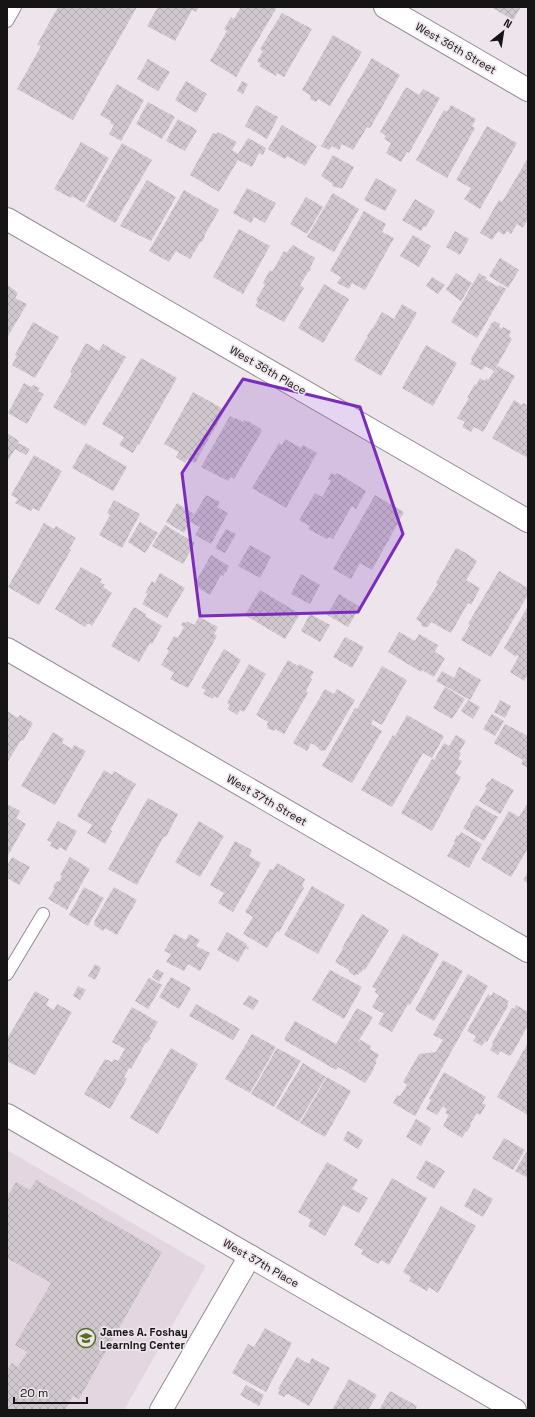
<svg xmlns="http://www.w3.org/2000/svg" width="535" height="1417" viewBox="0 0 535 1417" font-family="'Space Grotesk',sans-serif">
	<defs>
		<pattern id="building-cross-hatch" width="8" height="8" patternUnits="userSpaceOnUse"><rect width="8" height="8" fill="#d0c8ce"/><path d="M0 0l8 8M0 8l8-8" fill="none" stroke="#b2abb0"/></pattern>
	</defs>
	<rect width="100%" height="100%" fill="#ede5eb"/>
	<polygon fill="#e4d6e1" points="7,1150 206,1266 124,1410 7,1410"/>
	<g fill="url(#building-cross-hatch)">
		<polygon points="58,7 137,7 73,120 17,89 41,46 37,45"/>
		<polygon points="158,7 199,7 196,12 192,10 175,41 147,26"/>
		<polygon points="241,7 277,7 236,77 210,61 227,31 224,29 231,17 234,19"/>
		<polygon points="491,7 521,7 513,20"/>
		<polygon points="282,13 312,29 284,77 277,73 276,76 259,66 261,64 257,61 263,51 260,49"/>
		<polygon points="333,35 362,52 330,106 318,99 316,102 310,99 311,96 302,90"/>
		<polygon points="372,58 400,75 370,128 367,127 353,150 342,144 339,150 332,146 329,150 321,146"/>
		<polygon points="148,59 170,72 158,91 137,79"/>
		<polygon points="186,81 207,94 196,113 175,100"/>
		<polygon points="242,81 248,84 243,94 237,91"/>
		<polygon points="117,84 144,100 121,141 109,134 114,125 110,123 111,121 100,115"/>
		<polygon points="406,87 419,95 423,89 440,98 409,153 407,152 401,162 386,153 391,143 384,139 386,136 380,132"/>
		<polygon points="148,102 175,117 162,139 136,124"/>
		<polygon points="256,105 278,117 267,139 245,126"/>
		<polygon points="451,105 476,119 472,126 475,128 447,178 416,160 444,110 447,112"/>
		<polygon points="178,119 197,130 185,151 166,141"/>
		<polygon points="282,125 317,146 305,166 287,156 285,159 268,149"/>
		<polygon points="487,126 517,143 480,209 464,199 471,188 456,180"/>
		<polygon points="218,132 237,142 232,150 238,154 248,138 266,148 263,155 259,153 252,167 238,160 219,192 190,175 213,133 216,134"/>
		<polygon points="81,142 109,158 84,203 72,196 71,198 54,189"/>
		<polygon points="122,143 152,160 115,223 86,206"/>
		<polygon points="333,155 354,167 342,189 339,187 338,188 332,186 333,184 321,176"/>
		<polygon points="528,158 528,219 523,228 517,224 511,234 507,231 504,235 498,231 492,240 480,233 499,200 502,202"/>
		<polygon points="376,178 397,190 385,211 364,200"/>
		<polygon points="147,180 176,197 151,241 120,226"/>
		<polygon points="247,188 276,203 265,223 254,217 251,223 233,213"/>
		<polygon points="184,190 219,210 204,236 205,237 202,242 201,241 190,259 176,251 169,262 149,251"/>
		<polygon points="333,193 359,209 334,252 307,237"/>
		<polygon points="306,197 323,207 307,234 290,224"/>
		<polygon points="415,199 435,211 426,227 424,226 421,231 402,220"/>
		<polygon points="364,211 386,224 382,232 394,238 365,290 352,283 349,289 337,283 341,277 330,271"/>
		<polygon points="239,229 270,246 243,294 213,277"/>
		<polygon points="455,231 469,239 460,255 446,247"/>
		<polygon points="413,235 431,246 419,267 400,256"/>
		<polygon points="293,245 315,258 310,268 311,269 309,272 308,272 300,285 304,288 284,322 255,306 258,302 256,300 265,285 263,283 270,270 272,272 284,251 286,253"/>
		<polygon points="500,258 519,270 508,288 489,276"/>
		<polygon points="456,273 472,283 461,301 446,290"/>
		<polygon points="479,273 487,278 485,279 498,287 499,285 506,289 477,338 451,322"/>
		<polygon points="432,277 445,285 438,294 426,286"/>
		<polygon points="324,284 349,299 323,343 298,328"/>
		<polygon points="9,286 18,293 15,298 27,304 8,336 7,336 7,287"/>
		<polygon points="402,304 417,313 381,376 354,360 368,336 367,336 372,328 373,328 382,312 394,319"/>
		<polygon points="495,321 500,324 499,327 502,329 503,327 511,331 509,336 512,339 494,371 485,366 482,370 470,364 472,360 471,359 492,323 493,323"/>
		<polygon points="33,322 59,337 35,378 12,365 17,356 15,355"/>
		<polygon points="86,343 99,351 103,344 126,357 85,426 53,407 72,374 70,372"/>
		<polygon points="426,345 457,363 433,406 402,388"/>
		<polygon points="141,358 177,378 139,445 138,444 133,453 119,445 124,437 102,424 109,412 110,412"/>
		<polygon points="498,366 515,376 483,432 474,427 471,432 462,427 465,422 457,418 469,398 467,398 475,384 476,385 480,378 485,381 486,378 488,380"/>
		<polygon points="24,383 31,387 33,385 40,388 38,391 44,394 27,424 8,413"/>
		<polygon points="193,392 225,410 195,463 187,459 185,463 176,457 179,452 164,444"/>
		<polygon points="514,400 522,405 523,403 527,405 526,407 528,408 528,458 492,438"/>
		<polygon points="230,416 235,419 235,418 242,421 242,423 244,420 247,422 248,421 261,429 261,430 262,431 234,479 231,477 228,481 201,467"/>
		<polygon points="7,433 19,441 18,443 30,449 26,455 15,449 7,462"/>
		<polygon points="285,439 301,448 303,445 317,453 286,508 252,488 279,443 282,445"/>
		<polygon points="86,443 127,467 113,491 72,468"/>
		<polygon points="34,455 62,471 39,511 33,508 31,511 15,503 18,499 11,495"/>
		<polygon points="331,473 335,475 336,473 341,475 366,491 356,509 352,506 333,539 329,537 327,539 308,529 310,526 299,520 315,493 322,497 331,481 328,479"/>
		<polygon points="206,495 220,502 217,507 228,513 211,544 195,535 200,527 190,522"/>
		<polygon points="375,495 404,512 372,570 360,563 351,579 333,569"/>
		<polygon points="114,500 140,514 122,548 99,535 110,515 107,513"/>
		<polygon points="177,503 194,514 184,533 166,522"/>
		<polygon points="140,522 158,533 145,553 128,542"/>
		<polygon points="44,523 54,529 56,526 76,538 69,549 71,550 39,605 8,587"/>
		<polygon points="165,525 195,543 183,564 152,546"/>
		<polygon points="226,529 236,534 225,553 215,548"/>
		<polygon points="250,545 271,557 260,578 238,566"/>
		<polygon points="456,548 466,553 477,561 466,580 480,588 471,605 468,603 451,633 431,622 428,627 424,627 422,626 421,623 416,619 438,584 436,583"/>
		<polygon points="211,555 229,566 226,573 225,572 223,576 221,575 210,595 194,585"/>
		<polygon points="81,567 102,579 100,582 105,585 103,587 112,593 92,626 88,623 85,627 55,609"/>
		<polygon points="499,571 528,588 528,595 491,657 461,640 470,625 468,624"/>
		<polygon points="160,573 185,588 167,618 142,604 148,594 145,593 152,581 155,583"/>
		<polygon points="301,574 320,585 310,604 291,594"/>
		<polygon points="260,590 300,614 285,639 245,615"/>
		<polygon points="339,594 360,607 348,627 327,615"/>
		<polygon points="528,606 528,674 524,681 510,672 519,656 517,655 516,657 504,648"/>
		<polygon points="134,607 146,614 145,616 162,626 152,644 150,643 139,662 111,646"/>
		<polygon points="310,614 330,625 320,642 301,631"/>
		<polygon points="199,617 218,627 214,634 217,636 188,688 170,679 174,673 161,665 169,651 167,649 174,636 178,638 184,627 181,625 183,622 186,623 187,621 194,625"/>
		<polygon points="399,632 415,641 419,634 438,645 435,652 445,658 434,677 422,670 421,672 388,652"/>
		<polygon points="345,637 364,647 352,668 333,657"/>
		<polygon points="224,649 241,660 218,698 214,696 213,699 203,694 206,690 201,688"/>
		<polygon points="288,660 298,666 299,664 314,672 310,678 312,679 306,691 308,693 284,734 275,729 274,731 267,728 268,726 267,725 268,722 256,715"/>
		<polygon points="249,664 266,674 244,712 240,710 237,715 228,709 230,705 227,703"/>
		<polygon points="382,666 407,680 382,725 373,720 371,724 382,731 352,783 322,766 355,708 357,709"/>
		<polygon points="459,667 481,680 470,700 436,681 442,671 454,678"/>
		<polygon points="445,687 465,699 452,719 433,708"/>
		<polygon points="325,689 334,694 337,689 355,700 325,751 323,750 322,751 318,749 319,748 311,743 307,751 293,743"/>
		<polygon points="468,700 480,707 473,719 461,711"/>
		<polygon points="500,700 511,706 505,718 494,712"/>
		<polygon points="7,711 18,718 20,715 33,723 23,741 21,740 7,763"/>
		<polygon points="492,714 504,721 495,736 483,729"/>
		<polygon points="407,715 444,736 432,758 423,753 392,807 361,790 393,735 395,736"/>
		<polygon points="505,724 528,736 528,768 521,764 523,760 494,743"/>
		<polygon points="53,732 64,739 62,743 72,749 74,745 86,751 55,805 21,786"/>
		<polygon points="456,735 466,741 459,752 461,753 458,759 462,761 455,773 461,777 432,831 401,813 432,759 434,760 444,743 449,746"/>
		<polygon points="104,770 112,775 114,771 136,784 110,830 112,831 105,844 87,833 92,825 77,816"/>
		<polygon points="492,778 514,790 500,814 479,801 487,788 485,787 489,781 490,782"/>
		<polygon points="148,798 178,814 166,837 164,836 137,885 108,869"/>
		<polygon points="7,804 20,811 16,818 26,824 7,857"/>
		<polygon points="527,804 528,804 528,848 511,877 481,859 509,811 519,817"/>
		<polygon points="476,805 498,817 484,841 463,828 471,815 470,814"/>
		<polygon points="58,821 77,831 66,851 60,847 58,850 50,846 52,843 47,840"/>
		<polygon points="199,821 224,836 200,877 175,862"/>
		<polygon points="461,832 482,844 469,868 447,856 455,842 454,842 457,835 459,836"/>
		<polygon points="235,841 252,850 249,856 261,863 233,912 218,903 224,893 210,885"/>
		<polygon points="12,857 30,867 19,885 7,878 7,866"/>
		<polygon points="70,857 90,869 67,910 48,899 55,888 53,887 57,881 59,882 62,876 60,875"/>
		<polygon points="277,863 305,879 302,886 304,888 279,932 277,931 267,948 243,934 253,917 245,912 270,869 273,870"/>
		<polygon points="528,872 528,883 523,880"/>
		<polygon points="312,886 345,905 318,954 284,935"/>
		<polygon points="84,887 104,898 88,926 69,915"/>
		<polygon points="114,887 137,900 117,935 105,928 103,931 94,925 95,922 94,922"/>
		<polygon points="362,914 389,930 365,970 363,969 361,973 360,972 358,975 356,974 355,976 349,972 349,970 335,962 343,949 342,948"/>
		<polygon points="227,932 247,944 246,946 249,947 248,950 246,948 238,962 217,950"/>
		<polygon points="174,934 186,940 189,934 200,940 196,946 210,953 200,971 188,964 184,971 166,962 171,954 164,951"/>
		<polygon points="403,934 439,954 410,1005 408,1004 392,1032 378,1024 384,1014 372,1007 379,995 375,992 376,989 372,987"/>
		<polygon points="443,960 463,971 434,1021 415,1010"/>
		<polygon points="95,964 101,968 95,980 88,976"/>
		<polygon points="157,969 164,973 159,982 152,977"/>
		<polygon points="330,970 362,987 344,1019 312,1000"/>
		<polygon points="468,974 488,986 415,1116 393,1103 397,1095 400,1096 407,1085 403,1082 419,1054 436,1052 443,1040 433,1035"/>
		<polygon points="171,977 191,988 179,1009 159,997"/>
		<polygon points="149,978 162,985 148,1009 135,1001"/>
		<polygon points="78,986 86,990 80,1000 73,996"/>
		<polygon points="35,991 49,999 46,1005 54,1010 57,1004 72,1012 35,1075 7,1061 7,1039"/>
		<polygon points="493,992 509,1001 507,1005 508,1006 487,1042 485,1041 482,1046 473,1041 476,1036 467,1031 488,994 491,996"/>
		<polygon points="249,995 259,1001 253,1010 243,1004"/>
		<polygon points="196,1004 240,1029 233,1040 189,1016"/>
		<polygon points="516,1005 528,1012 528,1025 512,1054 509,1056 500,1051 498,1055 490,1050 493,1044 492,1043 512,1008 514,1009"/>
		<polygon points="132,1007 158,1022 149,1037 151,1038 147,1043 146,1042 131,1069 129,1068 124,1077 127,1079 110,1109 84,1094 105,1059 112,1062 114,1059 118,1061 125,1049 112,1042"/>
		<polygon points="357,1008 373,1017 358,1042 361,1040 371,1046 370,1049 379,1055 375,1061 377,1062 373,1068 374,1069 365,1083 338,1067 336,1070 284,1040 287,1033 288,1033 295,1021 336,1044"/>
		<polygon points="252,1034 276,1047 250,1093 225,1079"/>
		<polygon points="528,1043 528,1115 497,1097"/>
		<polygon points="171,1048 198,1064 158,1134 130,1118"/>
		<polygon points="277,1048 301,1061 274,1107 251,1094"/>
		<polygon points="303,1063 326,1077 299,1122 276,1108"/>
		<polygon points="444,1072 486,1097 482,1103 486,1105 480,1115 477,1113 470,1124 471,1125 467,1132 466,1131 462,1138 443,1126 449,1115 445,1113 447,1110 443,1106 437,1115 426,1109 431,1100 429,1099"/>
		<polygon points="327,1077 351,1091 325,1137 300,1123"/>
		<polygon points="416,1119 431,1128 421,1146 406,1137"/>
		<polygon points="348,1131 363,1140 358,1149 343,1140"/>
		<polygon points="504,1138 525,1150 513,1170 492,1158"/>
		<polygon points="527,1151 528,1152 528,1178 515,1171"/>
		<polygon points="426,1160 445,1171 434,1189 416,1178"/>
		<polygon points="327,1162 358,1180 352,1189 368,1198 359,1213 343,1205 325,1236 308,1226 311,1220 298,1212"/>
		<polygon points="392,1178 427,1198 389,1265 381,1260 378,1264 361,1254 363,1250 354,1245"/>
		<polygon points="36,1180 162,1252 79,1399 73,1396 65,1410 7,1410 7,1371 12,1363 18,1367 27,1352 15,1345 51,1283 7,1258 7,1197 16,1182 30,1190"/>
		<polygon points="474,1188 493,1199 483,1217 464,1206"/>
		<polygon points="441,1206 476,1226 438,1293 429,1287 427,1291 409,1281 411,1277 403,1272"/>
		<polygon points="265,1328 292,1343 266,1392 232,1373 248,1344 254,1347"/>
		<polygon points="297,1357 309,1364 312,1358 330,1368 309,1406 288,1394 288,1395 286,1394 284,1397 278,1394 280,1390 278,1389"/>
		<polygon points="349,1379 377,1395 368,1410 332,1410"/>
		<polygon points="246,1385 264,1395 259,1406 240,1395"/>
		<polygon points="390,1391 417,1406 415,1410 379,1410"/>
	</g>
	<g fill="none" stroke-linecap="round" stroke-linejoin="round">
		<defs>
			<g id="service">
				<polyline points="7,21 15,7"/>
				<polyline points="7,974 43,914"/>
			</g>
			<g id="minor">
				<polyline points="385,7 528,90"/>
				<polyline points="7,219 528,521"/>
				<polyline points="7,649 528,951"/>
				<polyline points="7,1115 515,1410"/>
				<polyline points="161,1410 250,1256"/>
			</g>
		</defs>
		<use href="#service" stroke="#948d92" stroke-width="14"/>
		<use href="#minor" stroke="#948d92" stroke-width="24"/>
		<use href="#service" stroke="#fff" stroke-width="12"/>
		<use href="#minor" stroke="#fff" stroke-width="22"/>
	</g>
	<path fill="#7b2cbf" fill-opacity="0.2" stroke="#7b2cbf" stroke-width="3" stroke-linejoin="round" d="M 243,379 L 360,407 L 403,534 L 358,612 L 200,616 L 182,473 Z"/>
	<defs>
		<symbol id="school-ring" viewBox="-11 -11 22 22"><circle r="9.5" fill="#ede5eb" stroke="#576e1f" stroke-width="1.5"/><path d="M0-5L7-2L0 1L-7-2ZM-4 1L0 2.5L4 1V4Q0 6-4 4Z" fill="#576e1f"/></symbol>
	</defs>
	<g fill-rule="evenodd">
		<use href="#school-ring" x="75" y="1327" width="22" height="22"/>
	</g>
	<g text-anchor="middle" stroke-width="3.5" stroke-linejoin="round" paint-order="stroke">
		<g font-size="11" fill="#171416" stroke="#ede5eb">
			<text transform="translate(456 48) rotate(30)" y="4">West 36th Street</text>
			<text transform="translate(268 370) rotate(30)" y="4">West 36th Place</text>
			<text transform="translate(267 800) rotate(30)" y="4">West 37th Street</text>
			<text transform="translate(261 1263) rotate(30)" y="4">West 37th Place</text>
		</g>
		<g font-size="11" font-weight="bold" fill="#171416" stroke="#ede5eb" text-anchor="start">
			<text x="100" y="1336">James A. Foshay<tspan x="100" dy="13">Learning Center</tspan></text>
		</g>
	</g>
	<rect width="535" height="1417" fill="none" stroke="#171416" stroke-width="16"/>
	<g transform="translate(503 32) rotate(30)" stroke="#ede5eb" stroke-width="3" paint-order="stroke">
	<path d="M0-3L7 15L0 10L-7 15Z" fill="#171416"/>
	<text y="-6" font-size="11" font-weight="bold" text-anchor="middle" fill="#171416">N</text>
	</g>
	<path d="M14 1397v6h73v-6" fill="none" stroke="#171416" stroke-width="2"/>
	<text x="20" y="1397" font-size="12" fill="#171416" stroke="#ede5eb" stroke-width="3" paint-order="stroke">20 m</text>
</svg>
